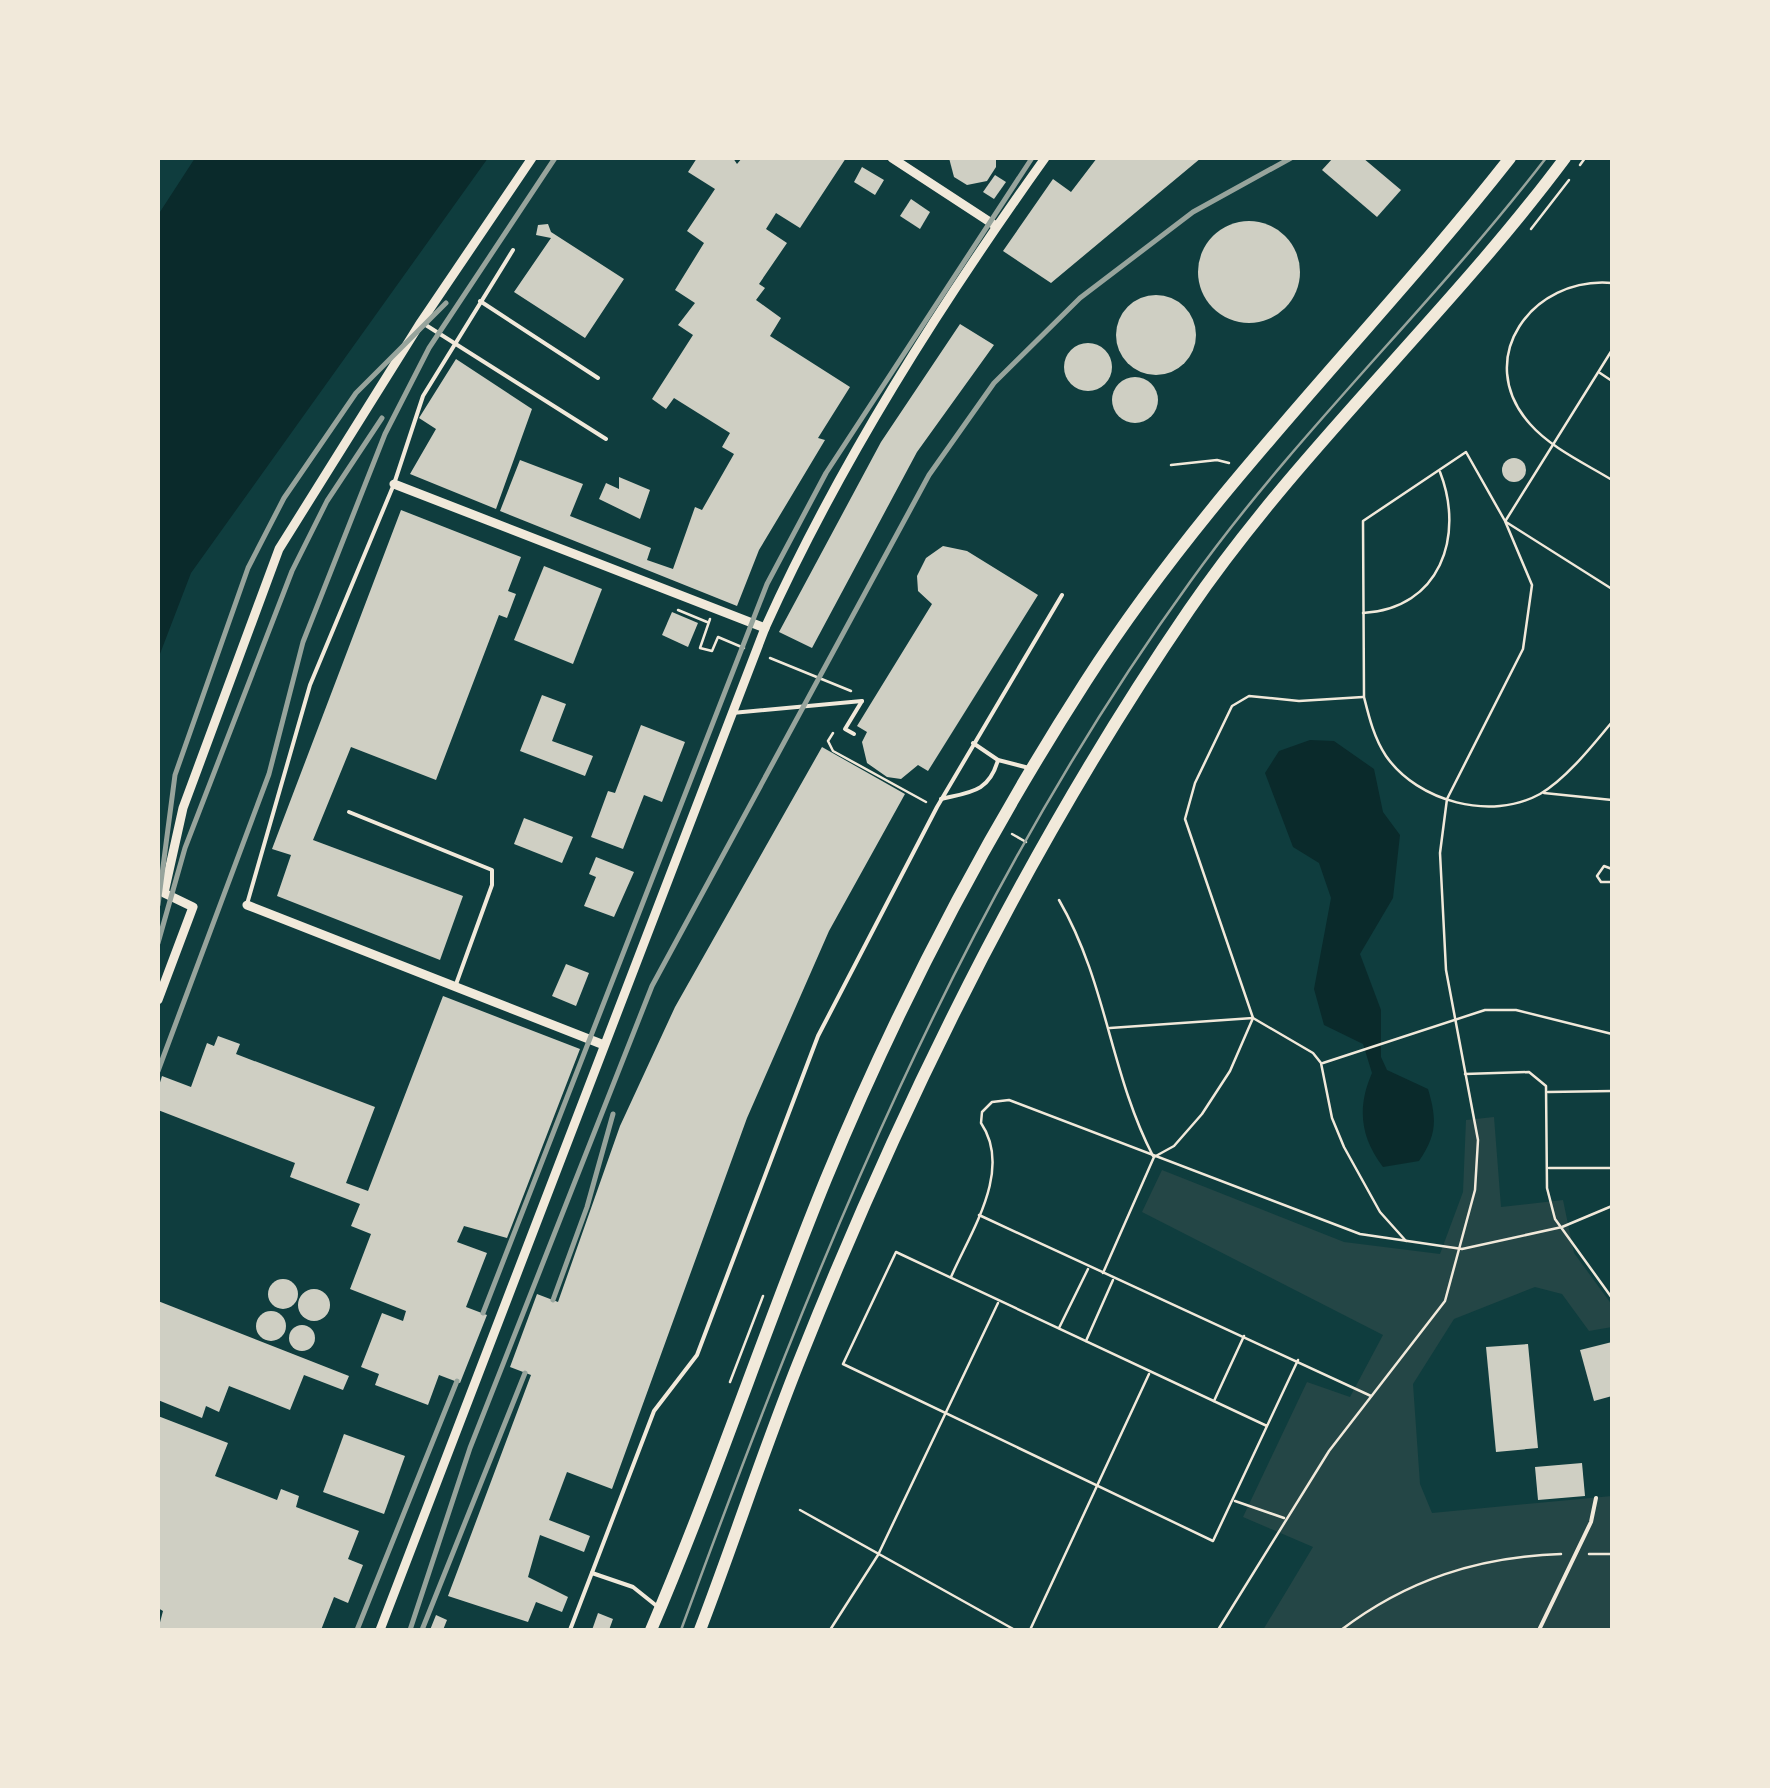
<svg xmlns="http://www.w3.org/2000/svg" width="1770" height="1788" viewBox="0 0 1770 1788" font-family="Quicksand,sans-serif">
	<rect width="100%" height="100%" fill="#0f3d3e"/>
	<polygon fill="#244646" points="1494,1117 1501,1207 1563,1200 1574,1253 1612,1305 1612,1327 1589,1331 1562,1294 1535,1287 1454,1319 1413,1384 1420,1484 1432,1513 1612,1496 1612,1630 1263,1630 1313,1547 1243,1517 1307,1382 1350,1397 1383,1335 1142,1212 1162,1170 1344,1242 1440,1254 1463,1192 1466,1120"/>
	<g fill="#0a2a2b">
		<polygon points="195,158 488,158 191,573 158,659 158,215"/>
		<path d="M 1310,740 L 1334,741 L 1374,769 L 1383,812 L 1400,835 L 1393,898 L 1360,954 L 1381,1010 L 1381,1057 L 1387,1070 L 1428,1089 C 1437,1119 1437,1135 1419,1161 L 1383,1167 C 1360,1137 1357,1107 1372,1073 L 1363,1044 L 1324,1025 L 1314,989 L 1331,898 L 1319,863 L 1293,847 L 1265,773 L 1279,751 Z"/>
	</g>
	<g fill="#cfcfc3">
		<polygon points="697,158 733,158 737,164 742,158 846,158 800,228 776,213 766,229 787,243 759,284 765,288 756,300 781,318 770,336 850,387 818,438 825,440 759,550 737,606 500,511 520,460 583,484 570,516 651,548 647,560 673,569 695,507 702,510 734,454 722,447 730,433 674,398 666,409 652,399 693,335 678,325 695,303 675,290 704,243 687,231 715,189 688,172"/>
		<polygon points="949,158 996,158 996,167 987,181 967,185 954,177"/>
		<polygon points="1097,158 1201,158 1051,283 1003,251 1053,179 1071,192"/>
		<polygon points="1333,158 1363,158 1401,190 1377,217 1322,170"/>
		<polygon points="862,167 884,180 875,195 854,182"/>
		<polygon points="995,175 1006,182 994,199 983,192"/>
		<polygon points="911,199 930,212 920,229 900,216"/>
		<circle cx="1249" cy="272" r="51"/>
		<polygon points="548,224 551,232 624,279 585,338 514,292 551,238 536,235 538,225"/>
		<circle cx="1156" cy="335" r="40"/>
		<polygon points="960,324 994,345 917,452 812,648 779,632 881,442"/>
		<circle cx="1088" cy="367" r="24"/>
		<polygon points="456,359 532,409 496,509 410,474 436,429 419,418"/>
		<circle cx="1135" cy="400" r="23"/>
		<circle cx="1514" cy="470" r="12"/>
		<polygon points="619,477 650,490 640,519 599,499 606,483 619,489"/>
		<polygon points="401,510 521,557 508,591 516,594 507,618 499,615 436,780 351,747 313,840 463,896 440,960 277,896 291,855 272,849"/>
		<polygon points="943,546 967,551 1038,595 928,771 918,765 901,779 887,777 867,763 862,742 867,732 857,726 932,604 918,591 917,576 926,558"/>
		<polygon points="544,566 602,589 573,664 514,640"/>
		<polygon points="672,612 698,623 688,647 662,635"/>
		<polygon points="542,695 566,704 552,741 593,756 585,776 520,751"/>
		<polygon points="641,725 685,742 662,802 644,795 623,849 591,837 608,791 615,793"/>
		<polygon points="822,747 905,794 829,931 747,1118 612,1489 567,1472 549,1520 590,1536 584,1552 540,1535 528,1577 568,1597 562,1612 536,1602 528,1622 448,1596 531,1375 510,1367 537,1294 558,1302 620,1126 675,1007"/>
		<polygon points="524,818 573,837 562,863 514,844"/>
		<polygon points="596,857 634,872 614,917 584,906 596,877 589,874"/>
		<polygon points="566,964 589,973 576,1006 552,996"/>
		<polygon points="443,996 580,1049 507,1238 464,1226 457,1242 487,1253 466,1307 487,1315 460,1383 439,1375 428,1405 375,1385 379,1374 361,1367 382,1313 403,1321 406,1311 350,1289 371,1234 351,1226 360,1204 290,1177 295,1163 158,1110 158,1089 162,1076 191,1087 207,1043 214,1046 218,1036 240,1044 236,1054 375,1107 346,1183 368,1191"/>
		<circle cx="283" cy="1294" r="15"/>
		<circle cx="314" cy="1305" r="16"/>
		<polygon points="158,1301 349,1376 343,1390 304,1375 290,1410 229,1386 219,1412 206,1406 202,1418 158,1400"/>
		<circle cx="271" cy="1326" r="15"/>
		<circle cx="302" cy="1338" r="13"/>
		<polygon points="1612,1342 1612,1396 1594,1401 1580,1350"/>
		<polygon points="1528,1344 1538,1448 1496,1452 1486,1347"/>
		<polygon points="158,1416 228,1443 215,1476 277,1500 281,1489 299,1496 296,1507 359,1531 348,1559 363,1565 348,1603 334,1597 321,1630 158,1630 163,1611 158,1608"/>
		<polygon points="344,1434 405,1456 384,1514 323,1492"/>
		<polygon points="1582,1463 1585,1496 1538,1500 1535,1467"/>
		<polygon points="598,1613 613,1619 609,1630 592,1630"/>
		<polygon points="436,1615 447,1620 443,1630 430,1630"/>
	</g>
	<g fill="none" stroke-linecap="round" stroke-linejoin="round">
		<g stroke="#f1e9da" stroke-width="2.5">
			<polyline points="1580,165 1585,158"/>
			<polyline points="1531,229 1569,180"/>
			<path d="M 1612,283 C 1532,276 1472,359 1530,424 C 1551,448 1586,464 1612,480"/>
			<polyline points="1600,373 1612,381"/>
			<polyline points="1171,465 1217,460 1229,463"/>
			<polyline points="1506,520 1612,350"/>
			<polyline points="1506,522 1612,589"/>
			<polyline points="678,610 707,622"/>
			<path d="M 1363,613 C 1440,609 1465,536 1440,472"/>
			<polyline points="710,619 700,648 712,651 718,637 744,648"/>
			<polyline points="770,658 851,691"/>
			<polyline points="833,733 828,741 833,751 926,802"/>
			<polyline points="1544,793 1612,800"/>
			<polyline points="1012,834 1026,842"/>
			<polyline points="1612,869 1604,866 1597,876 1601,882 1612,882"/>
			<path d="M 1059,900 C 1107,983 1110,1073 1153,1156"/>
			<polyline points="1110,1028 1253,1018 1313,1053 1321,1063 1332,1118 1344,1147 1380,1212 1406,1241"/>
			<polyline points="1323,1063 1485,1010 1516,1010 1612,1034"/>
			<polyline points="1465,1074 1529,1072 1546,1086 1547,1188 1555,1219 1612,1298"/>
			<polyline points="1548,1092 1612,1091"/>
			<polyline points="1549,1168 1612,1168"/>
			<polyline points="979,1215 1371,1396"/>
			<polyline points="1103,1273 1154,1157 1174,1146 1202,1114 1230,1071 1253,1018 1185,819 1195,783 1232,706 1249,696 1299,701 1363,697"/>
			<path d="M 951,1277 C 971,1231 1013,1170 981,1123 L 982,1112 L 992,1102 L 1009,1100 L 1360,1234 L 1462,1249 L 1562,1227 L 1612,1206"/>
			<polyline points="1059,1328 1088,1269"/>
			<polyline points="1086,1341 1113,1280"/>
			<polyline points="730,1382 763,1296"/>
			<polyline points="1214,1401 1244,1336"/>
			<polyline points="1267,1426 896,1252 843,1364 1213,1541 1298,1360"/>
			<polyline points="1235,1501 1284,1518"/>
			<polyline points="800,1510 1015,1630"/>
			<polyline points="1589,1554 1612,1554"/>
			<polyline points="830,1630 878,1555 998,1303"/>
			<polyline points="1030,1630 1149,1374"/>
			<path d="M 1218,1630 L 1329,1451 L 1445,1301 L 1475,1190 L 1478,1140 L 1446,970 L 1440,853 L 1447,799 L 1523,649 L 1532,585 L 1505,521 L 1466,452 L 1363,521 L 1364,697 C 1369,717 1374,738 1386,756 C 1418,802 1491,821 1540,794 C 1566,779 1593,745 1612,722"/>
			<path d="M 1341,1630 C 1407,1580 1477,1557 1561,1554"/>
		</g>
		<g stroke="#f1e9da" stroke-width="4">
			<polyline points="480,301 598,378"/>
			<polyline points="421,322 606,439"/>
			<polyline points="732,713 862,701"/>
			<polyline points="854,734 845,729 862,701"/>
			<polyline points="973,743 998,760 1029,768"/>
			<path d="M 941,799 C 971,792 989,792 998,760"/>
			<polyline points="349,812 492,870 492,885 455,987"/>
			<polyline points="247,904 310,685 394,484 423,396 513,250"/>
			<polyline points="592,1573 633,1587 658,1607"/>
			<polyline points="570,1630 654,1411 697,1355 818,1036 937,807 1062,595"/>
			<polyline points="1539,1630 1591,1522 1596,1498"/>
		</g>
		<g stroke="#f1e9da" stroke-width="9">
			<polyline points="892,158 996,226"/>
			<polyline points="394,484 765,628"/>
			<polyline points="247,905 604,1045"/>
			<polyline points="158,1000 193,907 164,893 183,808 279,549 421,322 532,158"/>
			<path d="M 380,1630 L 765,628 C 840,462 940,305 1045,158"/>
		</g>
		<g stroke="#f1e9da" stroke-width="12">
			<path d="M 651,1630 C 714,1483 765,1328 826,1179 C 897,1007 985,838 1086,681 C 1210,488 1370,336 1510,158"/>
			<path d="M 700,1630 C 735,1539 765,1445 802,1354 C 906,1094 1031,841 1189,610 C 1300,448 1448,315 1565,158"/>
		</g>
		<path stroke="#97a49c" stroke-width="2.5" d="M 681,1630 C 815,1264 960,900 1190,582 C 1298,431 1434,304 1546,158"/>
		<g stroke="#97a49c" stroke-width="5">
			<polyline points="158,905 175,775 248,568 284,498 356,393 446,303"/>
			<polyline points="158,943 185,848 292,571 327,501 382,418"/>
			<polyline points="158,1071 269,774 303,642 385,434 429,348 555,158"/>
			<polyline points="553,1300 587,1207 613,1114"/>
			<polyline points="483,1313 767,584 826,473 1032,158"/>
			<polyline points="357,1630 457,1381"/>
			<polyline points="410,1630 470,1448 652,986 929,475 994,383 1080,298 1193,212 1291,158"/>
			<polyline points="422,1630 525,1373"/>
		</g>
	</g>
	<rect width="1770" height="1788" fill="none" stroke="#f1e9da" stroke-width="320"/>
</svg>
